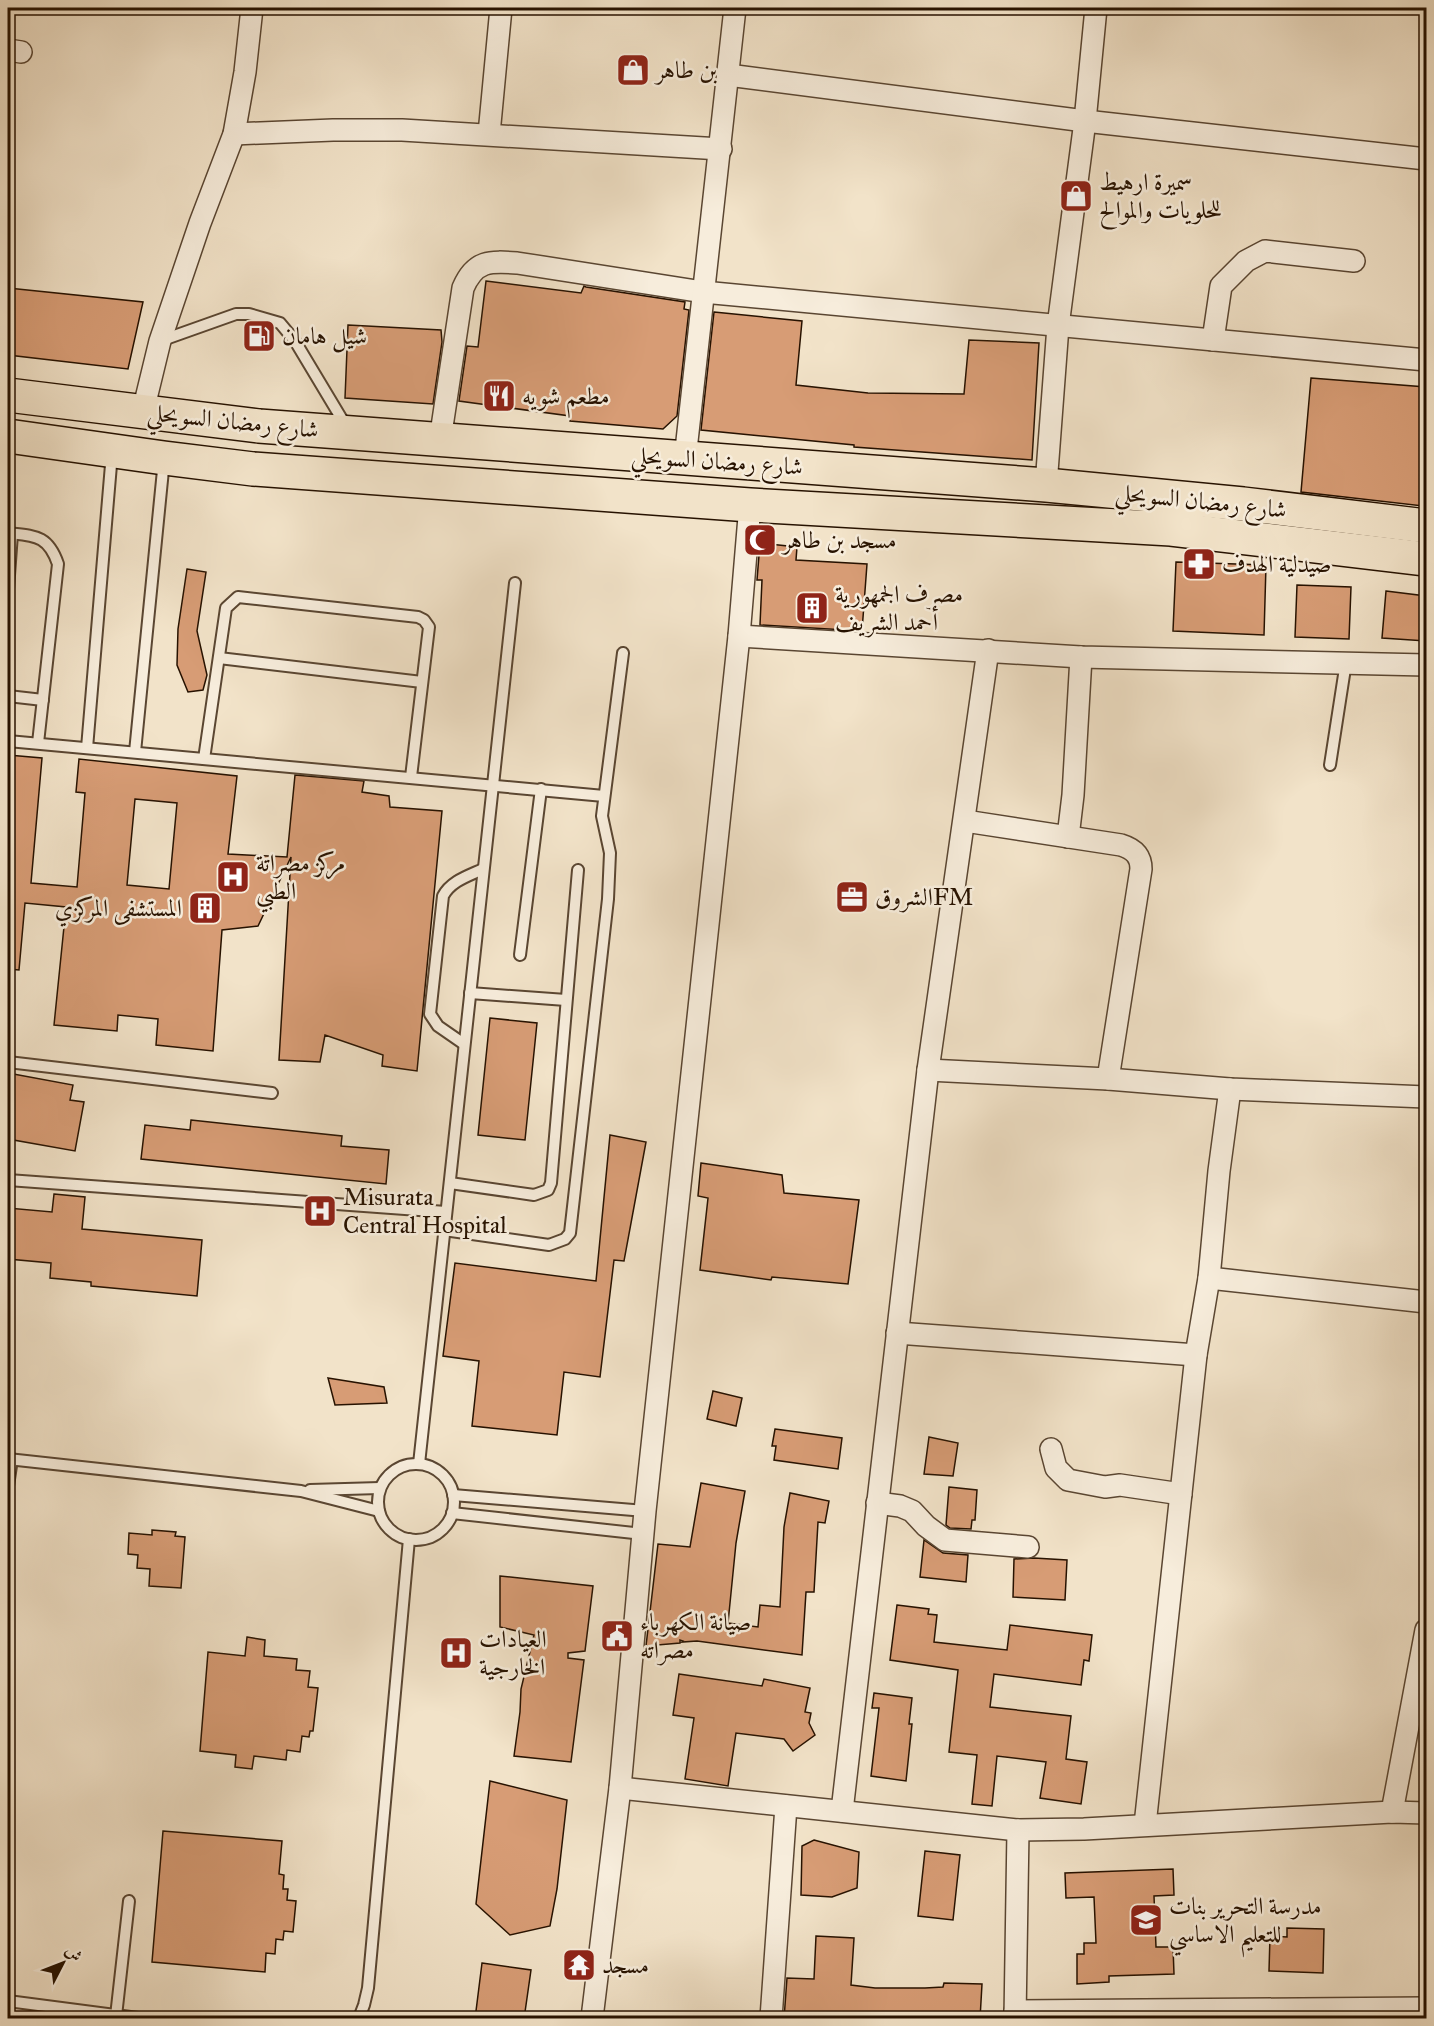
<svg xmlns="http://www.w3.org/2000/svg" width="1434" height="2026" viewBox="0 0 1434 2026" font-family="'IM FELL Great Primer',Amiri,serif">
	<rect width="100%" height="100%" fill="#f2e3c9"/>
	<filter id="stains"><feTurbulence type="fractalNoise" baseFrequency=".00333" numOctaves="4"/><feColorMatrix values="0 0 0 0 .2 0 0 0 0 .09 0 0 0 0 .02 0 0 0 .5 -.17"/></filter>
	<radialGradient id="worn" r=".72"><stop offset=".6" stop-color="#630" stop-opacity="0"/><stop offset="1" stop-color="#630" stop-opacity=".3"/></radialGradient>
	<g fill="#d79c75" stroke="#271200" stroke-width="1.5" fill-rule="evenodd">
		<polygon points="486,281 581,293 584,286 586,287 685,302 684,309 689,310 677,416 663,429 570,421 570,416 459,401 467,346 478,347"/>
		<polygon points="8,288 143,302 128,369 8,355"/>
		<polygon points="714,312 802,321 796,385 868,393 964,394 969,340 1039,343 1032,460 854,447 854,445 701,430"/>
		<polygon points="348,325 441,330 442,342 433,404 345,398"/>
		<polygon points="1311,378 1426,387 1426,463 1423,506 1301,492"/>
		<polygon points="760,543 797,547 796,560 867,564 862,631 760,625 762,580 757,580"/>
		<polygon points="1176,562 1266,565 1264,635 1173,631"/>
		<polygon points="187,569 206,572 197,631 207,675 203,690 188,692 177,665 178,629"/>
		<polygon points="1297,585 1351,587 1349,639 1295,637"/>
		<polygon points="1386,591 1426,596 1426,641 1382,638"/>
		<path d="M 8,755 L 42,758 L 31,883 L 77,887 L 85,793 L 76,792 L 79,759 L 237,776 L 228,854 L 287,857 L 295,775 L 364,781 L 362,792 L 389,796 L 390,807 L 442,811 L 417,1071 L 382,1066 L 383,1055 L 325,1035 L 320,1062 L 279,1060 L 291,857 L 258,926 L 222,930 L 213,1051 L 156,1045 L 158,1019 L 118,1015 L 117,1031 L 54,1025 L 66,907 L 25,903 L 19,970 L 8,969 ZM 135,799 L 177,803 L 169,889 L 127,885 Z"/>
		<polygon points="490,1018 537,1023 525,1140 478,1135"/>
		<polygon points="8,1073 73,1085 70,1100 84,1102 75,1151 8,1139"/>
		<polygon points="191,1120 342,1136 341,1146 389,1150 386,1184 141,1159 145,1125 190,1130"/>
		<polygon points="610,1135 646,1142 624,1261 614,1260 600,1377 564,1372 557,1435 472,1426 479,1361 443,1356 455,1263 596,1281"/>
		<polygon points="701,1163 782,1175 784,1193 859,1200 848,1284 772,1277 771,1280 700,1270 708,1198 698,1196"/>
		<polygon points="54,1194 85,1197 82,1229 202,1240 197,1296 91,1286 91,1282 50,1278 51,1263 8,1259 8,1208 52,1212"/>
		<polygon points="328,1378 384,1387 387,1403 335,1405"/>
		<polygon points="713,1391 742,1398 736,1426 707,1419"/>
		<polygon points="775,1429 842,1438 838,1469 774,1460 776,1446 772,1446"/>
		<polygon points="929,1437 958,1443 953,1476 924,1474"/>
		<polygon points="701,1483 745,1491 736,1543 728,1623 758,1627 760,1605 780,1607 784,1527 790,1493 829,1501 825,1523 818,1522 814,1592 806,1592 802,1655 697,1641 682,1642 683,1641 680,1640 680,1643 646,1646 658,1544 690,1547"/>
		<polygon points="949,1487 977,1490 975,1520 972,1520 971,1529 950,1528 946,1525"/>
		<polygon points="152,1530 176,1532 175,1536 185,1537 181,1588 149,1586 150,1569 137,1568 138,1555 128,1554 129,1533 152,1535"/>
		<polygon points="924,1540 943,1553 968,1555 966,1582 920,1577"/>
		<polygon points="1034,1558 1067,1560 1065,1600 1013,1597 1014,1559"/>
		<polygon points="500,1576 593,1586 585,1651 568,1653 568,1658 584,1660 571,1762 514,1756 520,1712 521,1689 534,1635 500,1627"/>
		<polygon points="897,1605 929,1609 928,1614 937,1615 934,1642 1007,1650 1010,1625 1092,1635 1089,1661 1084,1660 1081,1685 994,1674 990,1707 1071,1716 1066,1759 1087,1762 1081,1804 1040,1798 1046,1762 997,1756 992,1806 972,1804 977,1755 949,1752 958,1670 890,1660"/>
		<polygon points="247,1637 265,1640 264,1656 297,1659 296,1670 310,1671 308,1687 318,1688 313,1731 310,1731 309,1737 302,1736 300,1752 287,1750 286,1760 254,1756 252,1769 235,1767 236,1755 200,1751 208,1652 245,1656"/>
		<polygon points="679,1674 762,1686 764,1679 810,1688 805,1712 811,1713 809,1723 815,1735 793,1751 784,1739 736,1733 728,1786 685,1779 694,1718 673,1715"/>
		<polygon points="874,1693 912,1698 909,1724 912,1724 906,1781 871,1776 879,1708 872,1708"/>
		<polygon points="490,1781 567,1800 557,1889 550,1926 510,1935 476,1904"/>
		<polygon points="163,1831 282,1841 279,1874 284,1875 283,1889 288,1889 287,1900 296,1901 293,1932 284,1931 283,1940 276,1939 275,1954 266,1953 265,1972 152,1962"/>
		<polygon points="814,1840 859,1852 857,1888 832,1897 801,1895 802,1846"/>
		<polygon points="925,1851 960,1855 953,1920 918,1916"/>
		<polygon points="1173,1869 1174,1895 1154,1896 1156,1947 1173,1947 1174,1974 1109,1976 1109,1982 1077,1984 1077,1954 1084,1954 1084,1943 1096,1943 1094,1897 1066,1898 1065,1873"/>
		<polygon points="1287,1928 1324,1929 1323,1973 1269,1971 1270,1936 1287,1937"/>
		<polygon points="816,1936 854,1938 851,1985 875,1988 925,1988 943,1987 944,1983 982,1984 980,2019 784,2019 787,1978 814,1979"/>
		<polygon points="482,1963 531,1970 524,2019 475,2019"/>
	</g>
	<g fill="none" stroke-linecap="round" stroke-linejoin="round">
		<defs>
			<g id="service">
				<polyline points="160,341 236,314 249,314 280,323 295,341 346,426"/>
				<path d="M 8,533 C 35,536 48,535 58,564 L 38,743"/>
				<polyline points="8,589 12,534"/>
				<polyline points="219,658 422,682"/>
				<polyline points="8,696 43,700"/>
				<polyline points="8,741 604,796"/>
				<polyline points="87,748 112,453"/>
				<polyline points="135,752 164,460"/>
				<polyline points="204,759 226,608 238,597 418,617 424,620 429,627 411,777"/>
				<polyline points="1330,765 1346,662"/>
				<polyline points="520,955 541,789"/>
				<polyline points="470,993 566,1000"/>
				<path d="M 464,1044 L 438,1026 L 430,1014 L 443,896 C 451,881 468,876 483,869"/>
				<polyline points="8,1062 272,1093"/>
				<polyline points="8,1180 446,1212"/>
				<polyline points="450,1183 534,1195 548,1190 551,1183 578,870"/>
				<polyline points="444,1230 549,1245 565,1239 570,1233 608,899 610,853 602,816 623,653"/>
				<polyline points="8,1459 301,1491 379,1511"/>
				<polyline points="419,1464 515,583"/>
				<circle cx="416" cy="1502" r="38"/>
				<polyline points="8,1486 12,1459"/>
				<polyline points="310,1490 380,1488"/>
				<polyline points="453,1495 645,1511"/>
				<polyline points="452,1513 643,1534"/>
				<polyline points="8,2001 138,2018"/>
				<polyline points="116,2016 129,1901"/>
				<polyline points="359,2018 364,2005 368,1988 409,1539"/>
			</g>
			<g id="minor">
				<polyline points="8,50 21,52"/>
				<polyline points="728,75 1085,121 1426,159"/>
				<polyline points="234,134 333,130 402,130 721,149"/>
				<polyline points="489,134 501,8"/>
				<polyline points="1213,340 1221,286 1246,261 1265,251 1354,261"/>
				<polyline points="143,411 160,341 200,223 234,134 245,72 252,8"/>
				<path d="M 440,440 L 463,288 C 475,260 490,261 517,263 L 703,292 L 1426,360"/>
				<polyline points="685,459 735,8"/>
				<polyline points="1046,485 1058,326 1085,121 1096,8"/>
				<polyline points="739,636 1081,657 1426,665"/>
				<path d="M 965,821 L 1121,845 C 1134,849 1141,856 1141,869 L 1108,1079"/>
				<polyline points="1068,837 1073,795 1081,657"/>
				<polyline points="928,1070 1108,1079 1230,1089 1426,1097"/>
				<polyline points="1209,1278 1426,1302"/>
				<polyline points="897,1333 1196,1355"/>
				<polyline points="1051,1449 1056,1468 1068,1480 1105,1487 1120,1485 1181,1494"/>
				<polyline points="877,1503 900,1506 912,1511 926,1526 945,1540 1028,1547"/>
				<polyline points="620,1788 1018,1830 1084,1829 1392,1812 1426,1813"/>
				<polyline points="842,1811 928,1070 988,650"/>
				<polyline points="1392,1812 1426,1630"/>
				<polyline points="1145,1825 1196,1355 1209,1278 1219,1171 1230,1089"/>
				<polyline points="1015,2011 1426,2008"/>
				<polyline points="592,2018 620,1788 645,1511 739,636 750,505"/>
				<polyline points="771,2018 786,1806"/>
				<polyline points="1015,2018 1018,1830"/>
			</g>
			<g id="primary">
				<polyline points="8,395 259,426 1046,485 1243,504 1426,526"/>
				<polyline points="8,436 164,458 253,469 750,505 1171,529 1426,559"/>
			</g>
		</defs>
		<use href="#service" stroke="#5a4632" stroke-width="14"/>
		<use href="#minor" stroke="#5a4632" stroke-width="24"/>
		<use href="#primary" stroke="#271200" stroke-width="36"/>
		<use href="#service" stroke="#f7eddc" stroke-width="10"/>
		<use href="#minor" stroke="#f7eddc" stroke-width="21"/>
		<use href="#primary" stroke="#f2e3c9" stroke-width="33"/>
	</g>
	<defs>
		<symbol id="shop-square" viewBox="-11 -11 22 22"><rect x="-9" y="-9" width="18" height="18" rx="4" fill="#8f2418" stroke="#f7eddc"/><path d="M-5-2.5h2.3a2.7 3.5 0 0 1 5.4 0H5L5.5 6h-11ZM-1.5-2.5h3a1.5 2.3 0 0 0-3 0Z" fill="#fff"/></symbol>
		<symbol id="fuel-square" viewBox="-11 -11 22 22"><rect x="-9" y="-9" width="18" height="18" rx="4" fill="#8f2418" stroke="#f7eddc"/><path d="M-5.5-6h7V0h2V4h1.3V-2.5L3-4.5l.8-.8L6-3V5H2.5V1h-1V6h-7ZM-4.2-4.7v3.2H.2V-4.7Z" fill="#fff"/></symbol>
		<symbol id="restaurant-square" viewBox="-11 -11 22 22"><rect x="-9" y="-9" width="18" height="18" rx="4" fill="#8f2418" stroke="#f7eddc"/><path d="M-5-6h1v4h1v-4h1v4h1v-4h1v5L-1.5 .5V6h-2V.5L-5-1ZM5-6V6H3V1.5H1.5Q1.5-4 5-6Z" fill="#fff"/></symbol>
		<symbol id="mosque-square" viewBox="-11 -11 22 22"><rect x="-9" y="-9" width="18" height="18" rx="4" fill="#8f2418" stroke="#f7eddc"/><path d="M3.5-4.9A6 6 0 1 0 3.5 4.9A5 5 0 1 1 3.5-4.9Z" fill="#fff"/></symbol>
		<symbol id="pharmacy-square" viewBox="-11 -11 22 22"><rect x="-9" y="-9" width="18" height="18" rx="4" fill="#8f2418" stroke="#f7eddc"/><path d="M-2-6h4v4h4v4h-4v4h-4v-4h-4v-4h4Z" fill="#fff"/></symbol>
		<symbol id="building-square" viewBox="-11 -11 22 22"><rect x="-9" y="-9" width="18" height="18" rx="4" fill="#8f2418" stroke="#f7eddc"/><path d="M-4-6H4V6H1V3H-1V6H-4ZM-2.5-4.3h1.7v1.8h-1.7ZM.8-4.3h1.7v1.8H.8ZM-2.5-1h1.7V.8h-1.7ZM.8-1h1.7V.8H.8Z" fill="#fff"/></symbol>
		<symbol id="hospital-square" viewBox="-11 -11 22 22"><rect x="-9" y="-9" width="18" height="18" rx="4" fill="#8f2418" stroke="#f7eddc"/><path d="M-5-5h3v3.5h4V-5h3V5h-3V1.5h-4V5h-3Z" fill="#fff"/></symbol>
		<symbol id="office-square" viewBox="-11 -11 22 22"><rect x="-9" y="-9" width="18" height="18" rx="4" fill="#8f2418" stroke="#f7eddc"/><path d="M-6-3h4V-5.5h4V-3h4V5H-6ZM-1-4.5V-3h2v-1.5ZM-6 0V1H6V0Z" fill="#fff"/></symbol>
		<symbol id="civic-square" viewBox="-11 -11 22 22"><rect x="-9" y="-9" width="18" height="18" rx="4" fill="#8f2418" stroke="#f7eddc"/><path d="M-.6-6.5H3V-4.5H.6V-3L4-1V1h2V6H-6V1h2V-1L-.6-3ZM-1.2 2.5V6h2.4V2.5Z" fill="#fff"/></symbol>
		<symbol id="school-square" viewBox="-11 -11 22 22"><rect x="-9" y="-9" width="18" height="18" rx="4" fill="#8f2418" stroke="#f7eddc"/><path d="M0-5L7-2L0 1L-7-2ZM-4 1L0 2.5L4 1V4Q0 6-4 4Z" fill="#fff"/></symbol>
		<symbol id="temple-square" viewBox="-11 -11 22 22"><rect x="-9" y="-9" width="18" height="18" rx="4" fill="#8f2418" stroke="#f7eddc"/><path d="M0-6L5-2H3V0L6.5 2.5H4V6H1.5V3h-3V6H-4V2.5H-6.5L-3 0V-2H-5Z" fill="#fff"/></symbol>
	</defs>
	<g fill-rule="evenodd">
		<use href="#shop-square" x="614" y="51" width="38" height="38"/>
		<use href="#shop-square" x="1057" y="177" width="38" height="38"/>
		<use href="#fuel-square" x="240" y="317" width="38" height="38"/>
		<use href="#restaurant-square" x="480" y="377" width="38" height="38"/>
		<use href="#mosque-square" x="741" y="521" width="38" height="38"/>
		<use href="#pharmacy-square" x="1180" y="545" width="38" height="38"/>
		<use href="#building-square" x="793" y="589" width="38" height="38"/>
		<use href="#hospital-square" x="214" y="858" width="38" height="38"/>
		<use href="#office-square" x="833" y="878" width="38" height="38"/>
		<use href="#building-square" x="186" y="889" width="38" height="38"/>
		<use href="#hospital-square" x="301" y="1192" width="38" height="38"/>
		<use href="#civic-square" x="598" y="1617" width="38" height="38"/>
		<use href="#hospital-square" x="437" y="1634" width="38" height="38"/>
		<use href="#school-square" x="1127" y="1901" width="38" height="38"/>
		<use href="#temple-square" x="560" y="1946" width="38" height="38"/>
	</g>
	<g text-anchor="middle" stroke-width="5" stroke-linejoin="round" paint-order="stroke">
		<g font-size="24" fill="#271200" stroke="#f7eddc" text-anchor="start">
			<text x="656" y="78">بن طاهر</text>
			<text x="1099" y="190">سميرة ارهيط<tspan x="1099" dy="28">للحلويات والموالح</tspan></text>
			<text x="282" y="344">شيل هامان</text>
			<text x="522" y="404">مطعم شويه</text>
			<text x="783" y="548">مسجد بن طاهر</text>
			<text x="1222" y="572">صيدلية الهدف</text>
			<text x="835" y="602">مصرف الجمهورية<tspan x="835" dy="28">أحمد الشريف</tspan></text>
			<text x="256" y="871">مركز مصراتة<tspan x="256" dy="28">الطبي</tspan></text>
			<text x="875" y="905">الشروقFM</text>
			<text x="182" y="916" text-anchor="end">المستشفى المركزي</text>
			<text x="343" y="1205">Misurata<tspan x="343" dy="28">Central Hospital</tspan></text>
			<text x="640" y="1630">صيانة الكهرباء<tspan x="640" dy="28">مصراته</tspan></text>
			<text x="479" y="1647">العيادات<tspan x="479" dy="28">الخارجية</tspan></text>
			<text x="1169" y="1914">مدرسة التحرير بنات<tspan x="1169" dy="28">للتعليم الاساسي</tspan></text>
			<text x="602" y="1973">مسجد</text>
		</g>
		<g font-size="24" fill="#271200" stroke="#f7eddc">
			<text transform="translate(233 421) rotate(6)" y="8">شارع رمضان السويحلي</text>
			<text transform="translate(717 461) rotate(4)" y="8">شارع رمضان السويحلي</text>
			<text transform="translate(1201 501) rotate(6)" y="8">شارع رمضان السويحلي</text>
		</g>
	</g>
	<rect width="1434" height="2026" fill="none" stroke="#f2e3c9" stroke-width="30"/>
	<rect x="9" y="9" width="1416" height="2008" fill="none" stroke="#271200" stroke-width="3"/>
	<rect x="15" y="15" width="1404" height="1996" fill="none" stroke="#271200" stroke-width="1.5"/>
	<g transform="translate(63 1963) rotate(48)" stroke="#f7eddc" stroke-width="4.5" paint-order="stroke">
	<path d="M0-4.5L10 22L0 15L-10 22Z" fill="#271200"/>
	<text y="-9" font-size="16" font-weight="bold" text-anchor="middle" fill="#271200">ش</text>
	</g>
	<rect width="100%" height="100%" filter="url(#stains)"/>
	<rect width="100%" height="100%" fill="url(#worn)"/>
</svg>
